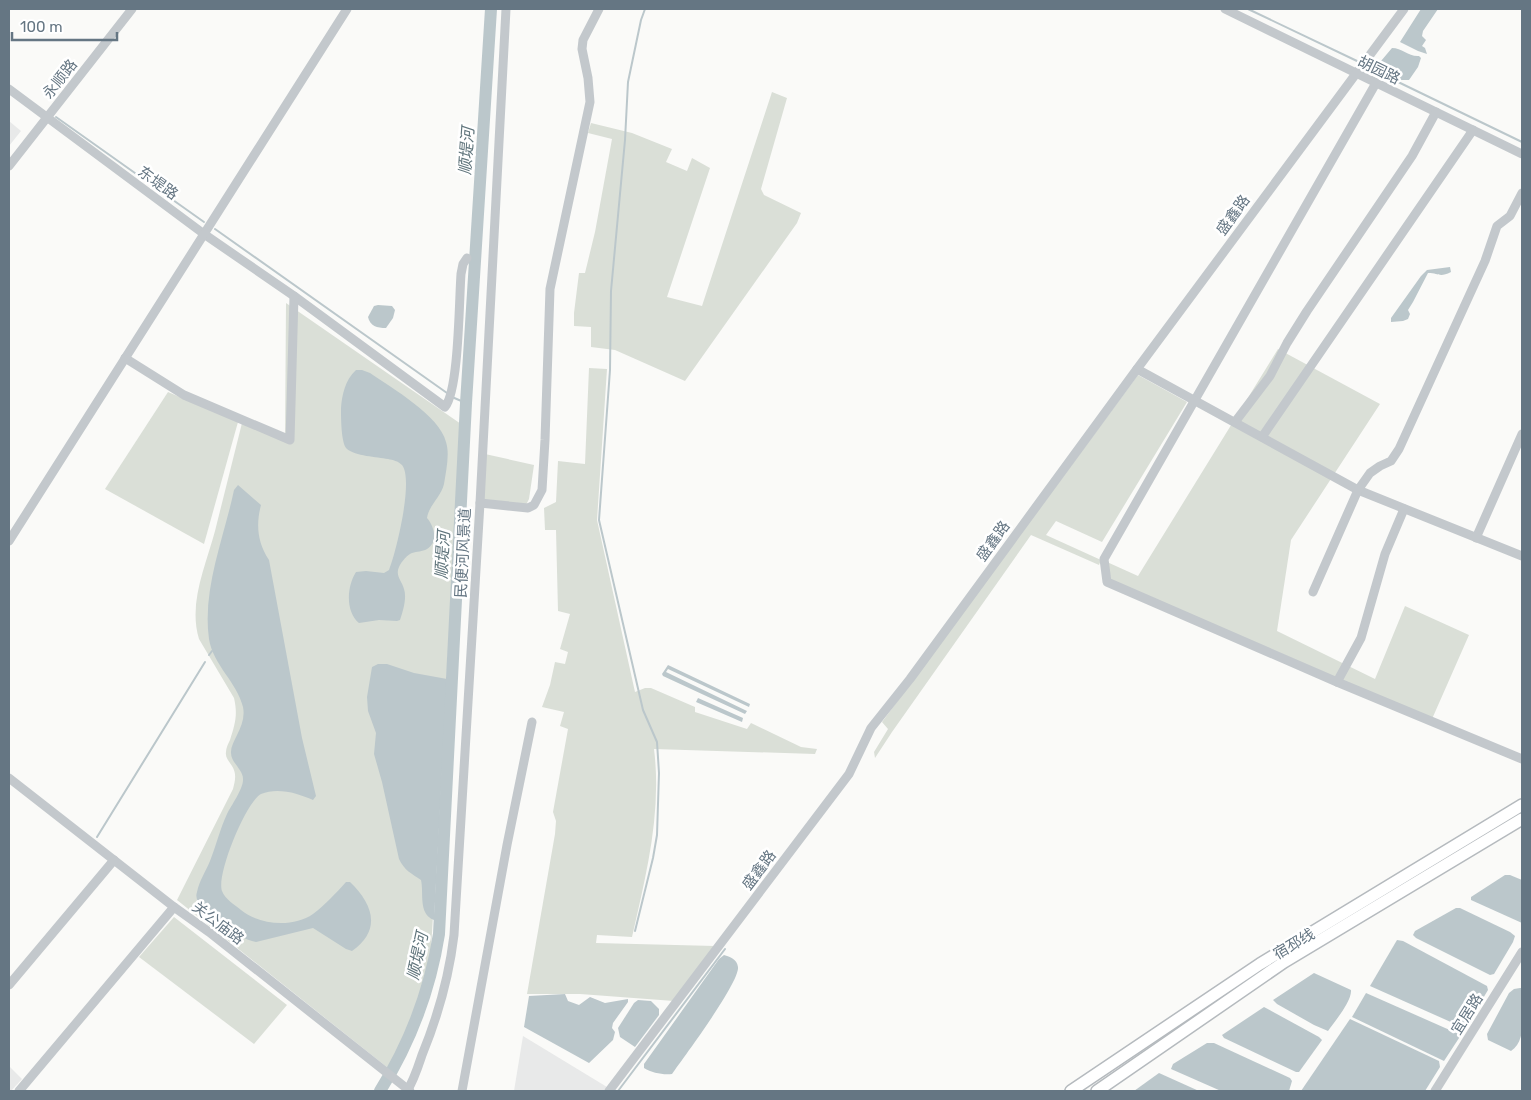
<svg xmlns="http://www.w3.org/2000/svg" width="1531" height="1100" viewBox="0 0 1531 1100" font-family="Rubik,'Noto Sans SC',sans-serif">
	<rect width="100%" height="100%" fill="#fafaf8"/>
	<g fill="#e8e9e9">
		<polygon points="9,121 21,131 9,146"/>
		<polygon points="523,1036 607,1087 604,1091 514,1091"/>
		<polygon points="9,1066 22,1079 11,1091 9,1091"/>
	</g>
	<g fill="#dadfd7">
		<polygon points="772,92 787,98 761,189 764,195 801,213 797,223 685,381 615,350 591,347 591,327 574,326 574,313 579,273 585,273 595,232 612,139 588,133 591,123 632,133 672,149 666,162 687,171 692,158 710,168 667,297 702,306"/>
		<path d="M 286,303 L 461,424 L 431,950 C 423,987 410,1037 388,1068 L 177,900 L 233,789 C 235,781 237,774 232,766 C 229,761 225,758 226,752 C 226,748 228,744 230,740 C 235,724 238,715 234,698 L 199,639 C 188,603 206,565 215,531 C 224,495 233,459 242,423 L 285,441 Z"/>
		<polygon points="1278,349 1380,404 1291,540 1277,631 1375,679 1405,606 1469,635 1432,719 1111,580 1107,562 1138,576"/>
		<path d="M 589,368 L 607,369 L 597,520 L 635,692 L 645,688 L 651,688 L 695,707 L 695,712 L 747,729 L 751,723 L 801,747 L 817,749 L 815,754 L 654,749 C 662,813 646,875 632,937 L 597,935 L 596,943 L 715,946 L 674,1001 L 580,994 L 527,994 L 555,834 L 556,821 L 553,812 L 568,729 L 560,726 L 564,712 L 542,707 L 550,685 L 555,662 L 565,664 L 568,652 L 560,649 L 570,614 L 558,611 L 556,530 L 545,530 L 544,508 L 556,502 L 558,461 L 585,464 Z"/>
		<polygon points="1138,375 1187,402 1102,542 1056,521 1046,535 1101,560 1099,565 1031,535 892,732 875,758 874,752 888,729 882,722"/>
		<polygon points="168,392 238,422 204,544 105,489"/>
		<polygon points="485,454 534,465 529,499 526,505 482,500"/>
		<polygon points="174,917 287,1005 254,1044 139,957"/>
	</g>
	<g fill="#bbc7cb">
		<polygon points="1421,9 1438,9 1423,31 1422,36 1426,40 1422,46 1425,48 1427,54 1418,51 1400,42"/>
		<path d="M 1392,48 C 1402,48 1409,57 1419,56 L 1421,58 L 1418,67 L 1409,80 L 1390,80 L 1370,74 Z"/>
		<path d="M 1450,267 L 1451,272 C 1439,278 1439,273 1428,273 L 1413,302 L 1408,310 L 1410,314 L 1408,319 L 1403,321 L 1391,322 L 1391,318 L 1421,276 L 1427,270 Z"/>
		<path d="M 378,305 L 392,306 L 395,310 L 393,318 L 386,328 C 377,328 370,326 368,317 L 374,306 Z"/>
		<path d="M 356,370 L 362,370 L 370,373 C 392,388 440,416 446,442 C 450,454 446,471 444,484 C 441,497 429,505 427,518 C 434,526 439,542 427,549 C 422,552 417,551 412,553 C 408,554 401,562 399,567 C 395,576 402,581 404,589 C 407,598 403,611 400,620 L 397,621 L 379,620 L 359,623 C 345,611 347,586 356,572 L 366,571 L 384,573 L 389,570 C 396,553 414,479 402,465 C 398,461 393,460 388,459 C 377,457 355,456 347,449 C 341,444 341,417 341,408 C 342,395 345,380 356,370 Z"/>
		<path d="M 238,485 L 261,505 C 256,524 257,542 269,560 L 302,738 L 316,796 L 313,800 C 298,793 277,787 261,794 C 246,802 216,875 222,891 C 225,899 235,905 241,910 C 259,925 293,928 313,914 C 325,905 336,893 346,882 L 350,882 C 373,904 382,930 352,951 L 346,949 L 313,928 L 256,942 C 235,938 217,919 201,906 C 198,901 195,898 197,892 C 199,881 206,871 210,861 C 216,846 220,829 227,814 C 231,806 243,789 243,780 C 244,770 231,763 231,753 C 230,741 247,726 243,707 C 237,682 213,665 209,639 C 202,589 224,538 234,490 Z"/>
		<path d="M 378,664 L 387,664 L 414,673 L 447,679 L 434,920 C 418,914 424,893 421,880 C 412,874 404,870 399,859 L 382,782 L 374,754 L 376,733 L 368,711 L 367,697 L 372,667 Z"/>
		<polygon points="668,665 750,704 749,707 668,669 666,672 747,711 745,714 663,676 662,674"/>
		<polygon points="698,698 743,718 742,722 696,702"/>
		<polygon points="1505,875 1510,875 1522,880 1522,923 1471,900 1471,897"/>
		<polygon points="1456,908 1460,908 1510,932 1515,936 1513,942 1494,974 1490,975 1416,938 1413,935 1415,931"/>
		<polygon points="1397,940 1403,941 1487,986 1488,990 1465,1028 1462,1027 1370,986"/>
		<path d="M 724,955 C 730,957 737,959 738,967 C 740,982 684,1057 672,1074 C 663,1075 652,1073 644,1068 L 644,1064 L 719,959 Z"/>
		<path d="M 1314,973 L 1351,990 C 1352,1001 1335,1021 1328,1031 L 1314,1025 L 1277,1004 L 1273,1000 Z"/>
		<path d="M 1520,988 L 1522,988 C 1522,1006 1528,1041 1511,1051 L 1488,1040 L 1487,1034 L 1509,993 L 1514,989 Z"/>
		<polygon points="1366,993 1461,1035 1444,1061 1352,1017"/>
		<polygon points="565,994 568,1001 579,1005 590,997 605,1003 628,999 628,1002 613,1023 612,1028 615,1032 613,1040 589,1063 524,1027 529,996"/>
		<polygon points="638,1000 651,1001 659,1009 659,1015 635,1047 620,1037 618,1028 634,1003"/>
		<polygon points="1264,1007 1319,1037 1322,1040 1299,1072 1296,1072 1224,1038 1222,1035"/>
		<polygon points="1350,1019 1439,1061 1440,1067 1425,1091 1301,1091"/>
		<polygon points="1207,1043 1214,1043 1290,1078 1292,1081 1289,1091 1221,1091 1171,1069 1173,1064"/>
		<polygon points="1159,1073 1199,1091 1134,1091"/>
	</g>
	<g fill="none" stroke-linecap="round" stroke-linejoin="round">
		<g stroke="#bbc7cb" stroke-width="2">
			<polyline points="1248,9 1357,61"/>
			<polyline points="1367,66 1374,70"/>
			<polyline points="1394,80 1522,142"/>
			<polyline points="56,117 204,222"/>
			<polyline points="215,229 447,393"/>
			<polyline points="452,397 466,403"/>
			<polyline points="209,655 212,651"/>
			<polyline points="97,837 205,662"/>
			<polyline points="635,931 653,858 657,835 659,773 657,742 643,710 599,520 610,370 611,291 625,140 628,82 641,20 645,9"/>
			<polyline points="618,1091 725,949"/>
		</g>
		<path stroke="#bbc7cb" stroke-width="12" d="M 380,1091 C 410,1043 430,991 439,934 L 466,403 L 491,9"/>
		<defs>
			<g id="major">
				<polyline points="1071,1091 1260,964 1522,805"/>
				<polyline points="1097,1091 1284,962 1522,819"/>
			</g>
		</defs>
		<use href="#major" stroke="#b5babe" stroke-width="14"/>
		<g stroke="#c3c8cc" stroke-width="9">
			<polyline points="1225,9 1522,154"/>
			<polyline points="1376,83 1104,559 1107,582 1337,682 1522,759"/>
			<path d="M 9,89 L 204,234 L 294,296 L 445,407 C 459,390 459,300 461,274 L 463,264 L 467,258"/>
			<polyline points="9,166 132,9"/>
			<polyline points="125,358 184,395 290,440 294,296"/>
			<polyline points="1137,369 1358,490 1522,556"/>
			<polyline points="1235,422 1270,376 1287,343 1307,311 1412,156 1436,112"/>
			<polyline points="1262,437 1473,130"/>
			<polyline points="480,503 528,508 534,505 542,490 545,440 550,289 590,102 588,78 582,49 583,40 599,9"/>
			<polyline points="1476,538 1522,434"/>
			<polyline points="9,541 347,9"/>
			<polyline points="1313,592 1358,490 1370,473 1380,466 1391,461 1399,449 1485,261 1497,226 1510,216 1522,193"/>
			<polyline points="1337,682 1361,638 1385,554 1404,509"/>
			<polyline points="9,778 174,907 209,932 410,1091"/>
			<polyline points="9,985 114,860"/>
			<polyline points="19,1091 174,907"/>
			<path d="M 407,1091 C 414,1080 418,1067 422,1055 C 438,1016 449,977 454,935 L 480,503 L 506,9"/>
			<polyline points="462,1091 507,845 532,722"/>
			<polyline points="609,1091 849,774 871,728 910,679 1137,369 1404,9"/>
			<polyline points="1435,1091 1522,952"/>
		</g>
		<use href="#major" stroke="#fff" stroke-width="11"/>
	</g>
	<g text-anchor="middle" stroke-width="5" stroke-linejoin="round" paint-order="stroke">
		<g font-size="15" fill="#657683" stroke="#fff">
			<text transform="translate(1379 70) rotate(26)" y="5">胡园路</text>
			<text transform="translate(60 79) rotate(-52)" y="5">永顺路</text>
			<text transform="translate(158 183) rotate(36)" y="5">东堤路</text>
			<text transform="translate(1233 215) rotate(-54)" y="5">盛鑫路</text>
			<text transform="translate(993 541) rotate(-54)" y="5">盛鑫路</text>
			<text transform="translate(463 553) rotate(-87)" y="5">民便河风景道</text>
			<text transform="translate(759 870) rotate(-53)" y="5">盛鑫路</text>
			<text transform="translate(218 923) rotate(37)" y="5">关公庙路</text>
			<text transform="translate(1294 944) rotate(-31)" y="5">宿邳线</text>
			<text transform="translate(1467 1014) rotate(-58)" y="5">宜居路</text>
		</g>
		<g font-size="16" font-style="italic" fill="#60757c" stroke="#fff">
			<text transform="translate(466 151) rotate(-86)" y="6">顺堤河</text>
			<text transform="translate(442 555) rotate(-87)" y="6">顺堤河</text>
			<text transform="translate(417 956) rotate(-78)" y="6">顺堤河</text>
		</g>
	</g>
	<rect width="1531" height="1100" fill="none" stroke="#657683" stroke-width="20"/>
	<path d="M12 32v8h105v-8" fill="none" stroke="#657683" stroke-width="2.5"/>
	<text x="20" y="32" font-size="15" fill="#657683" stroke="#ffffff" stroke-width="4" paint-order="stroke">100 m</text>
</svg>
